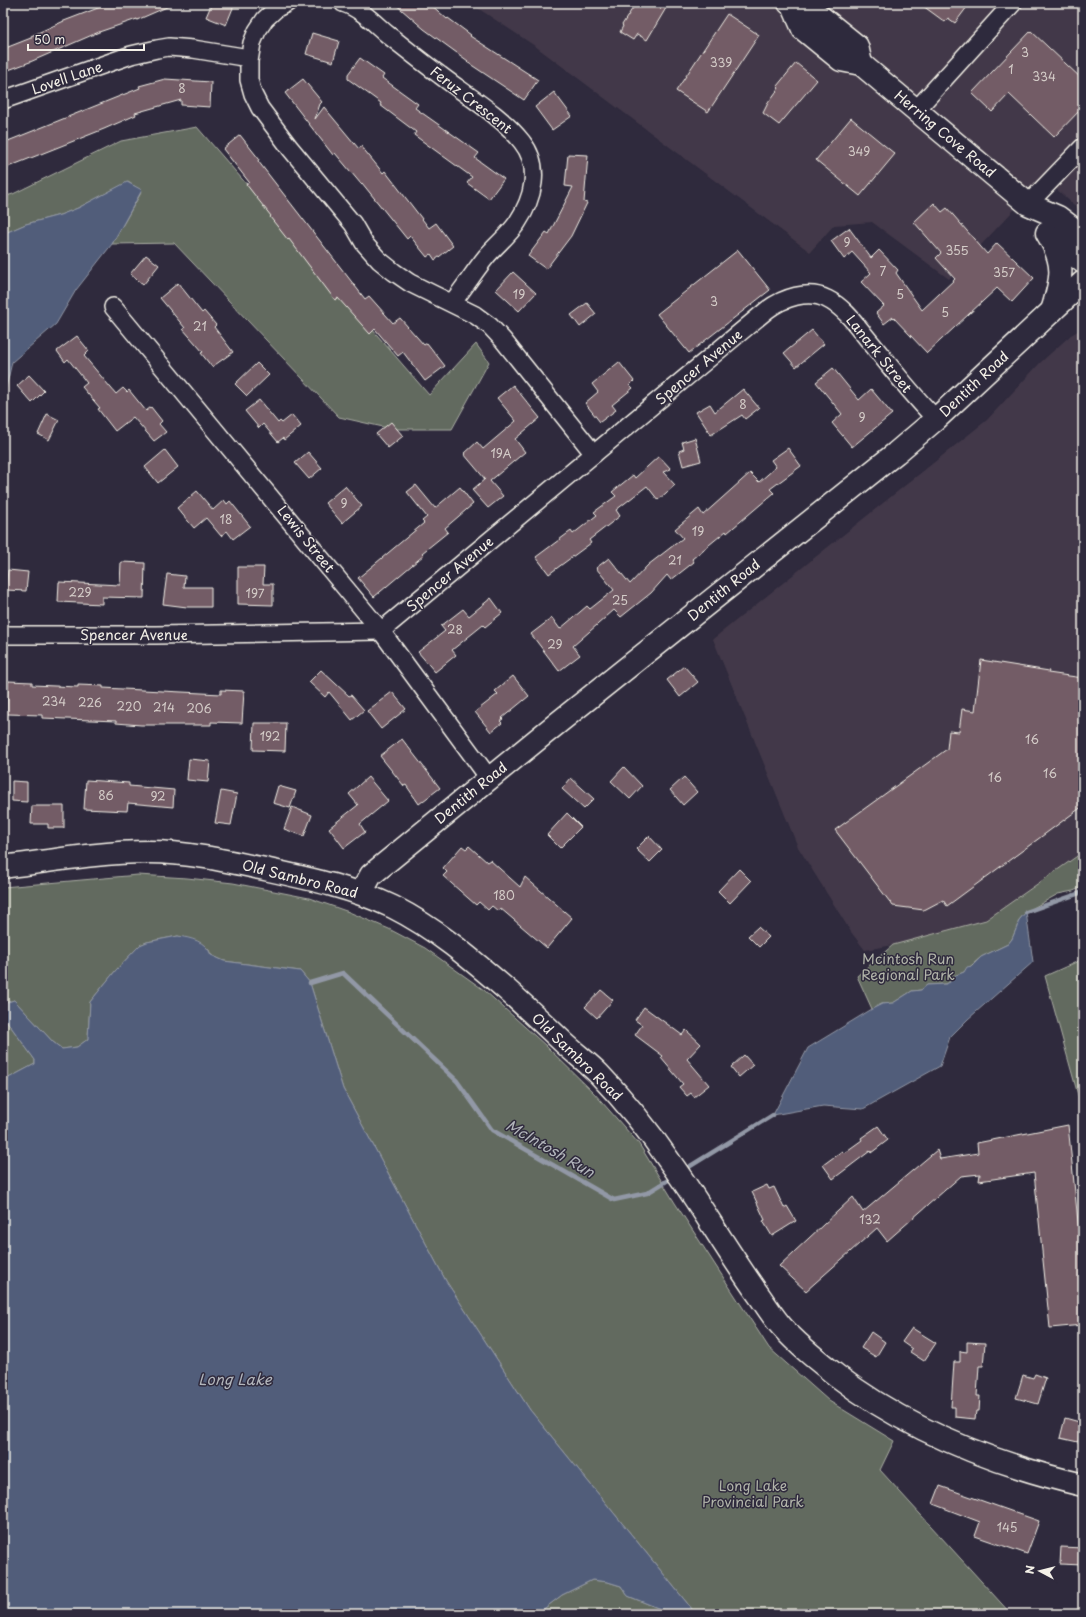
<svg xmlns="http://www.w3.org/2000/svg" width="1086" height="1617" viewBox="0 0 1086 1617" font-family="'Playpen Sans',sans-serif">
	<rect width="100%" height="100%" fill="#2f2a3d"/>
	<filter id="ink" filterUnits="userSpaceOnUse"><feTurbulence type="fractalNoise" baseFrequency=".025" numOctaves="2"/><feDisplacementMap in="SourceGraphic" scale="8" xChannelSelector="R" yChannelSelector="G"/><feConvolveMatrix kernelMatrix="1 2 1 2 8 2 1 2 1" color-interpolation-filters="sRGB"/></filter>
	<g filter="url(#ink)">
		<g fill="#433949">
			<polygon points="470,3 1071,3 1083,14 1083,213 1044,178 949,279 872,222 834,225 810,252 535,46"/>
			<polygon points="1083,328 1083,852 986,920 893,945 865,950 851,932 798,847 713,639 987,420 1040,363 1071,335"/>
		</g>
		<g fill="#626b5f" stroke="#abaea4">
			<polygon points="197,127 429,395 476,344 489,362 452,429 392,429 339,417 174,243 112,244 142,191 128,182 78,208 60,215 26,224 3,234 3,197 13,194 121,141"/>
			<polygon points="1083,852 1083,887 1073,891 1058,894 1026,912 1019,920 1017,927 1012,939 1008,944 981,957 964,972 954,976 950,982 946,984 927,985 921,990 912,991 893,1003 882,1004 872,1009 857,976 893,945 986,920"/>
			<polygon points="138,875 187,878 233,883 309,898 349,912 389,929 425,948 484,990 545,1045 594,1093 639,1144 675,1203 769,1348 829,1401 894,1441 880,1470 1011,1614 696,1614 530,1410 446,1281 343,1089 310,983 300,971 224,961 211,955 209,950 178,936 147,942 140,945 116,970 90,1002 88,1039 77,1047 62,1049 53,1042 14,1000 8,1002 3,1007 3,887"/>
			<polygon points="1083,959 1083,1113 1045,976"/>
			<polygon points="3,1018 6,1020 35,1060 35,1064 3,1081"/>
			<polygon points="592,1580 608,1582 621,1586 628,1596 673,1614 537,1614 562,1595"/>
		</g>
		<g fill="#515d7a" stroke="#9298a6">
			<polygon points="127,182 142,190 112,244 76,290 56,324 12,362 6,388 3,387 3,234 26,224 60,215 78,208"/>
			<polygon points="1026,912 1033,962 968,1019 950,1037 940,1066 863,1109 823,1106 773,1115 808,1048 872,1009 882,1004 893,1003 912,991 921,990 927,985 946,984 950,982 954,976 964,972 967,967 972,966 981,957 1008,944 1012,939 1017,927 1019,920"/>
			<path d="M 178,936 C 191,938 206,941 211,955 L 224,961 L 300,971 L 310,983 L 343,1089 L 446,1281 L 530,1410 L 696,1614 L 673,1614 L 628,1596 L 621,1586 L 608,1582 L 592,1580 L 562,1595 L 537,1614 L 3,1614 L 3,1081 L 35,1064 L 35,1060 L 6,1020 L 3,1018 L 3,1007 L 8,1002 L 14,1000 L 53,1042 L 62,1049 L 77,1047 L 88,1039 L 90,1002 L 116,970 L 140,945 L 147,942 Z"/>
		</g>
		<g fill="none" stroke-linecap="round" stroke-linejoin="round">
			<g stroke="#9298a6" stroke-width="4.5">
				<polyline points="1026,912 1083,892"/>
				<polyline points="310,983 343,973 457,1081 492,1130 614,1200 647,1193 673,1177"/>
				<polyline points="684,1170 773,1115"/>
			</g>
		</g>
		<g fill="#735b66" stroke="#f4f1e8">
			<polygon points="111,3 176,3 137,20 137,19 99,32 30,62 3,72 3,49 31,38 31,36 64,21"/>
			<polygon points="212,3 235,3 226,25 206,17"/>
			<polygon points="394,3 429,3 447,19 448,18 471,35 470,36 538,80 524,100 467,62 468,61 424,29"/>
			<polygon points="636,3 669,3 647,40 637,34 633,40 620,32 623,26 622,25"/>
			<polygon points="919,3 970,3 955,23 948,18 945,22"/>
			<polygon points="727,14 759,35 708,112 676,91"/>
			<polygon points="1031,31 1083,80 1083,107 1054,137 1009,94 992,112 972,93"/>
			<polygon points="312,33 339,41 333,62 306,54"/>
			<polygon points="360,58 384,75 382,78 418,104 415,108 479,153 475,158 504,179 489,199 467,183 472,177 414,135 416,132 380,105 381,103 348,79 348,74"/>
			<polygon points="796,63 817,80 779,125 763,113 768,103 779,88 777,86"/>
			<polygon points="165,79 211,82 210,107 181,105 181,100 135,113 136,115 104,129 8,167 3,153 3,143 140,88 139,86"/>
			<polygon points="303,79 322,102 320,104 315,119 324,107 359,149 361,146 383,173 385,171 429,228 436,223 453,246 435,260 431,254 427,257 410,236 407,239 362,183 361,184 335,153 333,155 285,93"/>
			<polygon points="554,92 572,116 552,130 535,107"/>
			<polygon points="851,118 895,154 860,196 816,160"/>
			<polygon points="240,135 259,159 258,161 365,299 369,296 393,323 400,318 424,345 427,343 445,366 425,381 403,352 398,356 375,329 370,334 338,298 335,300 289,239 288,240 270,217 271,216 246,184 249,182 223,149"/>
			<polygon points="568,154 588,155 584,202 587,203 571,236 546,269 528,256 546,232 549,234 573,187 565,186"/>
			<polygon points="934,203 942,212 947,208 987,254 997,243 1034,278 1012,302 997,288 927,353 893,317 884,324 876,313 884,306 861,282 871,273 852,252 844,259 831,241 849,228 871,258 879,250 898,270 896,273 922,310 955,279 936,258 941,253 914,222"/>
			<polygon points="738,250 770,290 689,353 657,314"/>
			<polygon points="146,255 159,265 143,285 130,274"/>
			<polygon points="513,272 536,293 519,311 496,290"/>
			<polygon points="178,283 202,313 204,311 216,325 214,327 233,352 212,367 201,353 203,352 183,329 185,328 160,298"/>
			<polygon points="587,303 596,314 580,327 571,315"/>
			<polygon points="812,330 824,344 796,367 784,353"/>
			<polygon points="77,336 89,351 84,356 116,394 123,388 127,392 129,390 146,411 151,407 162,421 159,424 166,432 154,441 133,417 115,431 98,409 100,408 82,387 87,383 68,359 65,362 57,351"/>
			<polygon points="619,362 634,381 630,385 633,388 612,405 616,410 600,422 585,403 598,392 592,384"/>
			<polygon points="257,363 269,375 247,396 235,384"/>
			<polygon points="833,368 859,400 871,389 892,414 852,447 832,423 842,414 816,382"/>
			<polygon points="29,375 44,391 32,403 17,386"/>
			<polygon points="513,385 540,418 515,439 525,452 490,481 503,496 488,508 472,490 485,479 464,454 477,442 483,449 516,421 497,398"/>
			<polygon points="743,389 759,408 745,419 742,415 711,435 696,412 710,404 715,412"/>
			<polygon points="259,400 278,423 280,421 282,423 292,415 301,426 284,440 283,438 278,442 263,424 259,428 245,411"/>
			<polygon points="47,414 59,420 49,440 38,434"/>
			<polygon points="391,422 403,436 388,448 376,434"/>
			<polygon points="695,438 701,461 683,466 679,451 684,449 682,442"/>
			<polygon points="788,448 801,466 770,489 774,493 727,533 726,531 692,559 694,562 671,580 667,575 651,593 621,617 614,610 573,646 580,655 559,671 531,634 552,618 560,629 587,606 590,609 614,590 596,568 609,558 630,584 648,565 683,538 675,529 699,509 703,515 750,473 759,482 776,467 771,460"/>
			<polygon points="165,450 178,467 158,483 145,467"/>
			<polygon points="308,452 322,468 309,479 295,463"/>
			<polygon points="659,456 671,469 663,472 675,485 658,500 647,486 616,510 620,516 589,540 591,543 549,574 536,557 571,531 573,534 597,515 594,512 616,496 612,492 633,475 635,478"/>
			<polygon points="416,485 435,508 460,487 473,504 445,528 448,532 422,553 424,555 374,597 358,578 424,523 422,521 427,517 407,492"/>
			<polygon points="345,486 362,506 342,523 325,503"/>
			<polygon points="197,491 213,510 224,500 227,504 230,501 250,526 233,539 227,531 221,536 206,518 194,528 177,508"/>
			<polygon points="121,562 145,563 144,598 102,597 102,604 58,602 59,582 120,585"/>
			<polygon points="238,567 264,567 263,584 273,584 273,605 238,604"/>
			<polygon points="8,570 28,572 26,591 6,590"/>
			<polygon points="167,574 185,576 184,587 211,587 211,607 187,607 163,604"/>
			<polygon points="491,598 502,613 485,627 483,625 452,650 456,655 435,672 418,652 445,631 441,626 463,609 469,616"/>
			<polygon points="981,660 1049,671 1048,673 1083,678 1083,806 947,906 943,900 924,910 893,906 835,830 947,749 949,731 959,732 962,709 975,711"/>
			<polygon points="684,666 698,682 680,697 667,680"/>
			<polygon points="321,670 349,696 351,695 364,710 352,720 329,692 325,697 309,682"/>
			<polygon points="513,676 529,696 502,718 503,719 500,721 502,723 491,732 475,712 498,694 495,691"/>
			<polygon points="8,681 32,682 32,685 78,687 78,685 103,686 103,688 221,694 221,690 244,691 242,723 211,722 211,725 141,725 116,723 116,721 42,718 42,715 7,714"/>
			<polygon points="392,692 406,709 381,729 367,711"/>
			<polygon points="254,723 286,723 285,751 253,750"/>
			<polygon points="402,739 440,788 419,804 406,785 404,786 380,756"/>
			<polygon points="189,759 210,761 208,782 187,780"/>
			<polygon points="624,767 642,786 630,799 611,781"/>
			<polygon points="368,777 388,801 360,824 365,832 344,848 329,828 358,805 349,794"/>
			<polygon points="684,777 697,792 683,805 670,790"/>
			<polygon points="571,778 594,799 584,809 562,789"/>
			<polygon points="86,780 129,783 129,786 174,790 173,807 128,803 127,811 84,809"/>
			<polygon points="12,781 27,782 27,802 12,801"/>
			<polygon points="278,786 296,791 290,808 273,803"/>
			<polygon points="221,791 237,794 231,825 215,823"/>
			<polygon points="32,806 64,806 64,828 48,828 48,824 31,824"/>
			<polygon points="292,807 312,815 304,836 284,829"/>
			<polygon points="567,813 581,827 560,848 547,835"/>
			<polygon points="649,836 662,850 650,862 636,849"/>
			<polygon points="462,846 466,849 469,846 487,862 490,860 520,887 525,877 572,918 547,948 500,908 498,911 492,906 488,910 479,902 476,905 443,876 447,872 443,868"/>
			<polygon points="739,869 751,881 730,903 718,891"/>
			<polygon points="758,927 769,937 759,947 748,936"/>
			<polygon points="601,990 613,1000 597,1018 585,1007"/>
			<polygon points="644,1007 682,1035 686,1030 701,1044 687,1059 709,1085 694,1097 691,1093 687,1096 679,1087 683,1084 661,1058 663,1056 635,1035 642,1025 635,1020"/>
			<polygon points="744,1055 753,1065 739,1077 731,1067"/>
			<polygon points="1068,1125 1083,1270 1083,1325 1050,1328 1034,1173 979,1181 980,1174 961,1176 887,1241 877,1228 806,1291 779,1266 853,1197 863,1212 937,1150 940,1159 978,1153 977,1143"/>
			<polygon points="878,1126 888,1140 871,1153 870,1151 833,1179 823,1165 842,1151 844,1153 862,1140 861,1138"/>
			<polygon points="767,1185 769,1189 774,1187 784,1208 787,1206 796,1221 772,1236 763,1221 765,1220 752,1192"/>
			<polygon points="912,1328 936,1343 924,1361 910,1352 912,1349 902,1342"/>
			<polygon points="871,1332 885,1342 876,1357 861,1348"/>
			<polygon points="967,1342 985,1343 983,1366 979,1366 977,1396 980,1396 979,1411 976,1411 975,1419 955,1417 955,1407 951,1407 954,1362 960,1362 960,1351 967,1352"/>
			<polygon points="1035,1374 1046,1378 1038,1404 1016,1398 1023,1375 1033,1378"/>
			<polygon points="1065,1418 1083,1423 1078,1442 1060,1438"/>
			<polygon points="940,1486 1039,1521 1027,1554 975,1536 980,1522 933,1504"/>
			<polygon points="1061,1547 1083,1548 1082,1565 1060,1564"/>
		</g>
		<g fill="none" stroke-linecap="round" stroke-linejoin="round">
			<defs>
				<g id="street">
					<polyline points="287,3 277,8 265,19 257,31 252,43 249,61 249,80 253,94 260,108 290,148 353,224 364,243 379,260 394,272 410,283 475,315 490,326 503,340 594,454"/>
					<path d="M 343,3 C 360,8 374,23 387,34 C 405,48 422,62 440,75 C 466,95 502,116 522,142 C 542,167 533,199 517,223 C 508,236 496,245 486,257 C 474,272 464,288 452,303"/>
					<polyline points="3,100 131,55 157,49 169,47 193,49 249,58"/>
					<polyline points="916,110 1013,3"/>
					<polyline points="1028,204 1083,147"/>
					<polyline points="113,307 381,631 489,778"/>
					<path d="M 3,635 L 156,635 L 381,631 L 767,310 C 783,298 808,289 827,299 C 846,308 859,329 872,344 C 893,370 913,396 936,419"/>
				</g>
				<g id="secondary">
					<polyline points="789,3 793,6 816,13 857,46 861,64"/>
					<polyline points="793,6 803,29 841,60 861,64 1028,204 1058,217 1083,236"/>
					<path d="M 1047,233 C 1066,264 1062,278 1052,311"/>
					<polyline points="1051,237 1083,262"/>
					<path d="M 3,867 C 50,861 101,852 148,852 C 186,852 223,860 260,868 C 306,878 351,887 393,907 C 435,928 471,959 506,989 C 526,1007 545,1025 564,1043 C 576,1054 588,1063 599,1074 C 625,1101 649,1131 670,1162 C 701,1205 727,1251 758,1294 C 766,1305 773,1317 782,1327 C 798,1345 817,1360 836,1375 C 909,1431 994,1464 1083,1485"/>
					<polyline points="361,893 371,875 544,734 896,453 936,419 1083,282"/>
				</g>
			</defs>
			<use href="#street" stroke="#f4f1e8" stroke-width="20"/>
			<use href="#secondary" stroke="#f4f1e8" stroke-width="25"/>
			<use href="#street" stroke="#2f2a3d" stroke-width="17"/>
			<use href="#secondary" stroke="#2f2a3d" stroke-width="22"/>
		</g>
	</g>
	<g text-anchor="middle" stroke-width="3" stroke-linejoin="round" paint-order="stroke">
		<g font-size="12" fill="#d4ccc8">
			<text x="1025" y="57">3</text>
			<text x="721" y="67">339</text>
			<text x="1011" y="74">1</text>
			<text x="1044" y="81">334</text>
			<text x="182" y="93">8</text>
			<text x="859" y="156">349</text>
			<text x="847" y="247">9</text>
			<text x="957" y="255">355</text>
			<text x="883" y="276">7</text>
			<text x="1004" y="277">357</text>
			<text x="519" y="299">19</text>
			<text x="900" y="299">5</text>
			<text x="714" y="306">3</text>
			<text x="945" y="317">5</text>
			<text x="200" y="331">21</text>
			<text x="743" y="409">8</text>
			<text x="862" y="422">9</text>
			<text x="501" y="458">19A</text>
			<text x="344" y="508">9</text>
			<text x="226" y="524">18</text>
			<text x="698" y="536">19</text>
			<text x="675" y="565">21</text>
			<text x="80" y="597">229</text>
			<text x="255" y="598">197</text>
			<text x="620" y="605">25</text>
			<text x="455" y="634">28</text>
			<text x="555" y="649">29</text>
			<text x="54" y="706">234</text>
			<text x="90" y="707">226</text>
			<text x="129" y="711">220</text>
			<text x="164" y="712">214</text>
			<text x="199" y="713">206</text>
			<text x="270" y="741">192</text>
			<text x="1032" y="744">16</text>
			<text x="1050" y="778">16</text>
			<text x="995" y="782">16</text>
			<text x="106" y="800">86</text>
			<text x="158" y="801">92</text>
			<text x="504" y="900">180</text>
			<text x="870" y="1224">132</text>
			<text x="1007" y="1532">145</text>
		</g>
		<g font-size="14" fill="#f4f1e8" stroke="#2f2a3d">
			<text transform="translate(67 78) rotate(-19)" y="5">Lovell Lane</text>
			<text transform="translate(471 100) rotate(38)" y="5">Feruz Crescent</text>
			<text transform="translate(945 134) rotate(40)" y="5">Herring Cove Road</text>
			<text transform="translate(879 354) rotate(51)" y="5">Lanark Street</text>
			<text transform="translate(699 367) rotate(-40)" y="5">Spencer Avenue</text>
			<text transform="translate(974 384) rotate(-43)" y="5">Dentith Road</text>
			<text transform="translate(306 539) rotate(51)" y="5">Lewis Street</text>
			<text transform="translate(450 574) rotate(-40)" y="5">Spencer Avenue</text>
			<text transform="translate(724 590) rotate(-39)" y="5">Dentith Road</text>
			<text x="134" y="640">Spencer Avenue</text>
			<text transform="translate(471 793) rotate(-39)" y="5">Dentith Road</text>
			<text transform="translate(300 879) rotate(14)" y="5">Old Sambro Road</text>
			<text transform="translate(577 1057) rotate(44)" y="5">Old Sambro Road</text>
		</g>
		<g font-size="14" fill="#b2b5aa" stroke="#2f2a3d">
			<text x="908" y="964">Mcintosh Run<tspan x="908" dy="16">Regional Park</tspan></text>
			<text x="753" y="1491">Long Lake<tspan x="753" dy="16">Provincial Park</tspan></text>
		</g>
		<g font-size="15" font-style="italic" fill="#b3b6bc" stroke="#2f2a3d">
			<text transform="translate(550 1149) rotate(30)" y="5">McIntosh Run</text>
			<text x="235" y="1385">Long Lake</text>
		</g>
	</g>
	<rect width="1086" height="1617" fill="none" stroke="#2f2a3d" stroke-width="16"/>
	<rect x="8" y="8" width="1070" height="1601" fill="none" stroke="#f4f1e8" stroke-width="1.5" filter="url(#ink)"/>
	<g transform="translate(1040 1571) rotate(277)" stroke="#2f2a3d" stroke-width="3" paint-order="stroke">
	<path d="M0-3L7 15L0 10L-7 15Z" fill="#f4f1e8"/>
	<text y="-6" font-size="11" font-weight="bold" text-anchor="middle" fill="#f4f1e8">N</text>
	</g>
	<path d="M28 44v6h116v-6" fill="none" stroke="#f4f1e8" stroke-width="2"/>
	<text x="34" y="44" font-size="12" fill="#f4f1e8" stroke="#2f2a3d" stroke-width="3" paint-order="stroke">50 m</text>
</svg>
